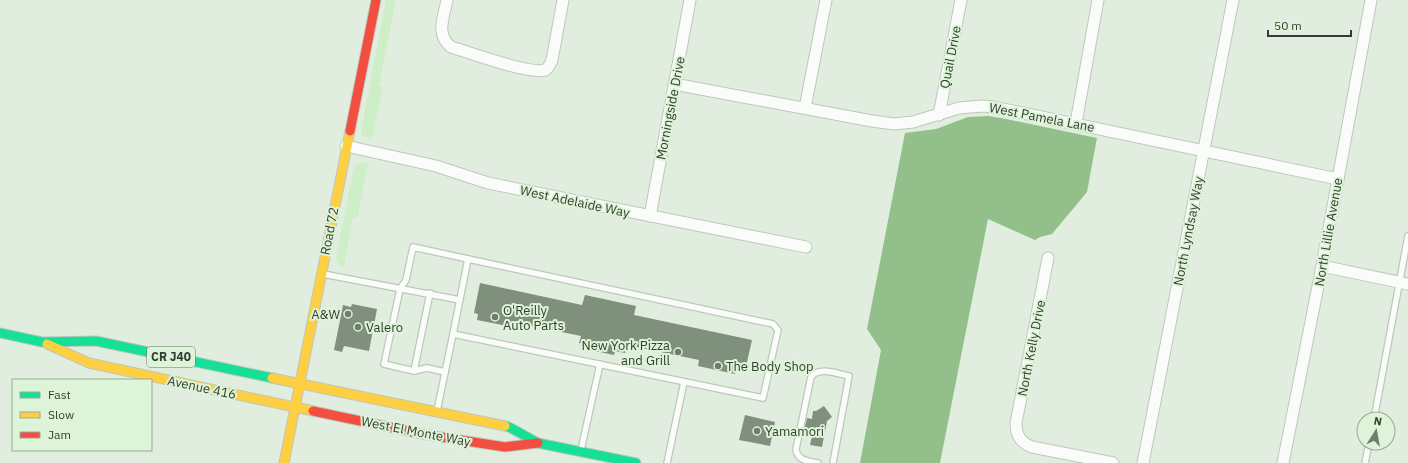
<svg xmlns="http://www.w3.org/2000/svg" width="1408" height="463" viewBox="0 0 1408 463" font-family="'IBM Plex Sans',sans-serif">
	<rect width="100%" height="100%" fill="#e1eedf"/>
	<g fill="#ceeec8">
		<polygon points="386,0 396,0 379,86 383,87 372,140 362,136 361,131"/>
		<polygon points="362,162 368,163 358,217 353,217 344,267 339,266 337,262 336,257 353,171 356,165"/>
	</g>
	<polygon fill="#93c08a" points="988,116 1006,119 1097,138 1087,192 1052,234 1040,237 1035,240 988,219 940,463 860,463 881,350 867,329 905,133 936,129 968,117"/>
	<g fill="#7f907c">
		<polygon points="480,283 582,305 585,295 636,306 634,315 752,340 745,371 736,369 735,374 698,366 699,360 627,345 625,353 615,351 614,355 586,349 587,345 579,343 581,336 513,322 512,327 477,320 478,314 474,313"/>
		<polygon points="352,304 377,309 369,351 344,346 342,352 334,350 343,305 351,307"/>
		<polygon points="824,406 832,417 827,421 822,447 810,445 812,436 803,435 807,418 812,419 813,411 816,411"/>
		<polygon points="745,415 775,422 770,446 739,440"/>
	</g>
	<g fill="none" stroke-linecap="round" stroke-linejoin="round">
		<defs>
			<g id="lane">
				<polygon points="468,259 773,324 778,330 763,398 453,334"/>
				<polyline points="323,274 460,300"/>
				<polyline points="414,371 430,293"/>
				<polyline points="445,372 427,368 414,371 384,364 400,289 406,280 413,247 468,259"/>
				<polyline points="437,411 453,334"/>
				<polyline points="1374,419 1408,236"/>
				<polyline points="581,450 600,364"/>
				<polyline points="667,463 684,382"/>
				<path d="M 818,463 C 809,461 797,461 796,449 L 811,377 C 819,366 838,374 849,376 L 833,463"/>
				<polyline points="1365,463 1369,443"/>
			</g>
			<g id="street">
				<path d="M 447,0 C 444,17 435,34 451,47 C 468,52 530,75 545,70 C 549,68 550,64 552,60 L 563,0"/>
				<polyline points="674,84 872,121 894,124 913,122 959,108 982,106 994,107 1338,179"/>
				<polyline points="805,108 826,0"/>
				<polyline points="939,115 961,0"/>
				<polyline points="1076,123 1098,0"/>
				<polyline points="346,146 436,166 488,183 806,247"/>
				<polyline points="650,216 690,0"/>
				<path d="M 1048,258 L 1016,423 C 1016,435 1020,442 1032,447 L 1113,463"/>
				<polyline points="1322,266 1408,284"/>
				<polyline points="1143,463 1233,0"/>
				<polyline points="1283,463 1322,266 1371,0"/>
			</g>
			<g id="fast">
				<polyline points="0,333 42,342 96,341 272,378"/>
				<polyline points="505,426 509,427 538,443 636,463"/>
			</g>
			<g id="slow">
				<polyline points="47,344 89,363 313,411"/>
				<polyline points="272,378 505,426"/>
				<polyline points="284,463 350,131"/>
			</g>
			<g id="jam">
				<polyline points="350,131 376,0"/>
				<polyline points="313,411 422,434 505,447 538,443"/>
			</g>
		</defs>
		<use href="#lane" stroke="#bdc8bb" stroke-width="8"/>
		<use href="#street" stroke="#bdc8bb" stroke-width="13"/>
		<use href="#fast" stroke="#bdc8bb" stroke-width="11"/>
		<use href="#slow" stroke="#bdc8bb" stroke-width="11"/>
		<use href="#jam" stroke="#bdc8bb" stroke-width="11"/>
		<use href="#lane" stroke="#fafcfa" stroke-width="5.5"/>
		<use href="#street" stroke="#fafcfa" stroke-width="11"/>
		<use href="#fast" stroke="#16e098" stroke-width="9"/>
		<use href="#slow" stroke="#ffcf43" stroke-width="9"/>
		<use href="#jam" stroke="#f24e42" stroke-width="9"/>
	</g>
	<g fill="#717b6f" stroke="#ddf4d9" stroke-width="1.5">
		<circle cx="348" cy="314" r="4"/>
		<circle cx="495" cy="317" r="4"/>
		<circle cx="358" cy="327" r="4"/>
		<circle cx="678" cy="352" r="4"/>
		<circle cx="718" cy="366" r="4"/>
		<circle cx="757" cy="431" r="4"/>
	</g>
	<g text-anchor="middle" stroke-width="4" stroke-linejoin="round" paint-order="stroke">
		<rect fill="#ddf4d9" stroke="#677464" stroke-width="1" x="147" y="347" width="48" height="20" rx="3"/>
		<g font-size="12" font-weight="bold" fill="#343d32">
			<text x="171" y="361">CR J40</text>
		</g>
		<g font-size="13" fill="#343d32" stroke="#ddf4d9">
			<text transform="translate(950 57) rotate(-79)" y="5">Quail Drive</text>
			<text transform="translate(670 108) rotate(-79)" y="5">Morningside Drive</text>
			<text transform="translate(1042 117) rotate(11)" y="5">West Pamela Lane</text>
			<text transform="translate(575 201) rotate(12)" y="5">West Adelaide Way</text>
			<text transform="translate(329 231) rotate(-79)" y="5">Road 72</text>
			<text transform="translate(1188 231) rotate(-79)" y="5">North Lyndsay Way</text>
			<text transform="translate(1328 232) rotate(-80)" y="5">North Lillie Avenue</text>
			<text transform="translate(1031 348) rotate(-79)" y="5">North Kelly Drive</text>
			<text transform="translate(202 387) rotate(12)" y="5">Avenue 416</text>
			<text transform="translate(416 431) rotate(11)" y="5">West El Monte Way</text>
		</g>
		<g font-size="13" fill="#343d32" stroke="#ddf4d9" text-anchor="start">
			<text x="503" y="315">O'Reilly<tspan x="503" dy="15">Auto Parts</tspan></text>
			<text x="340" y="319" text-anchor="end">A&amp;W</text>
			<text x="366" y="332">Valero</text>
			<text x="670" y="350" text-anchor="end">New York Pizza<tspan x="670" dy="15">and Grill</tspan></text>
			<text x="726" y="371">The Body Shop</text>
			<text x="765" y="436">Yamamori</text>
		</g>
	</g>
	<rect x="12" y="379" width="140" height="72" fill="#ddf4d9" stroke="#99ab96"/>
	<rect x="20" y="392" width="20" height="6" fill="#16e098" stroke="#99ab96"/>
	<text x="48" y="399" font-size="12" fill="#343d32">Fast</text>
	<rect x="20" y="412" width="20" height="6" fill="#ffcf43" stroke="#99ab96"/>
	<text x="48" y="419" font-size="12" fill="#343d32">Slow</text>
	<rect x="20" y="432" width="20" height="6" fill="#f24e42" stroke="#99ab96"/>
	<text x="48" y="439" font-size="12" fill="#343d32">Jam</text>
	<g transform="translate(1376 431) rotate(11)"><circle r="19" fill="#ddf4d9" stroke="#99ab96"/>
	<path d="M0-3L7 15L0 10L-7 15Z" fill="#717b6f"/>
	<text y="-6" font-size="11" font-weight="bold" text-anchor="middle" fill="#343d32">N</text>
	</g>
	<path d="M1268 30v6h83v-6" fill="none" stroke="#343d32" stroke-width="2"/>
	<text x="1274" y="30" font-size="12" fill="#343d32" stroke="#ddf4d9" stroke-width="3" paint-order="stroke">50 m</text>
</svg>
